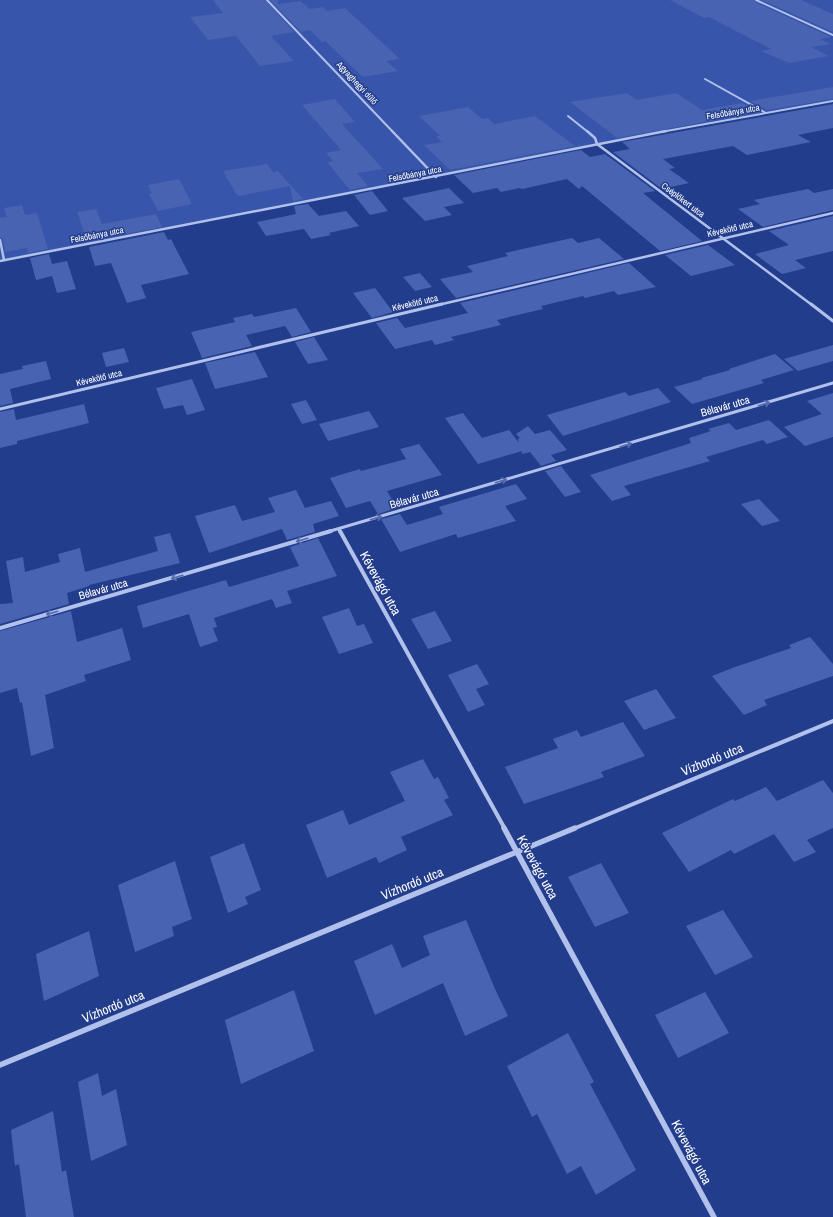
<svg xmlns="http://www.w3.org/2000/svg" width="833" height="1217" viewBox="0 0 833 1217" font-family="'Archivo Narrow',sans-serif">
	<rect width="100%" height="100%" fill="#233d8d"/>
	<polygon fill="#3755aa" points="0,0 833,0 833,101 597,144 0,261"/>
	<g fill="#4763b2">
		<polygon points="213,0 265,0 294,32 271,36 294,61 260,66 236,36 208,40 190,17 223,13"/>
		<polygon points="270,0 278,0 278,4 300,1 310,9 323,7 327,11 345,8 400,59 386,61 398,71 363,77 325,41 322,42 310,30 301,32"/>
		<polygon points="670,0 754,0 755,2 831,37 820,39 831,44 811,47 829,56 789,63 761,51 771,49 709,17 704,18"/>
		<polygon points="762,0 801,0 833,14 833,32"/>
		<polygon points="833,87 833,99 767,110 750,101"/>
		<polygon points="627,93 637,100 676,93 702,110 742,103 759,112 617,138 570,102"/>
		<polygon points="335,99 355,122 342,124 383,169 357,173 368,186 350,190 327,162 333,161 326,153 341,150 302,105"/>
		<polygon points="833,104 833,128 798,135 811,142 747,155 733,146 663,159 675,168 669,169 689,183 662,189 613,152 630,149 622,142"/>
		<polygon points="468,107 482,119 488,118 494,124 535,116 575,146 450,170 424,145 442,142 436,136 440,136 419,116"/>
		<polygon points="581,150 590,157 605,154 655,191 643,193 702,241 660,251 582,186 579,189 567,179 522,189 520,188 501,192 497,188 473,193 454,175"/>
		<polygon points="267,164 273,172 278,171 303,199 293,201 290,186 239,196 236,194 223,171"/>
		<polygon points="179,179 192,204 158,211 149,194 152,193 148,185"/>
		<polygon points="449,188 464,203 444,207 452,215 425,221 402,198"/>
		<polygon points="808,189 814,193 833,189 833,210 763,227 738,209 760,204 754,200"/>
		<polygon points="372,191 388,211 370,215 354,195"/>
		<polygon points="308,204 319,216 346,211 359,226 329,233 331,235 311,239 304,229 266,236 257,222 296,214 294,206"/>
		<polygon points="22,205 25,215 37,213 48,249 28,253 27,248 5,252 3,239 0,237 0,218 7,217 4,208"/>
		<polygon points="96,209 102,224 156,214 162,227 87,241 77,212"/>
		<polygon points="833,216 833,251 795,260 806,268 782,274 755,254 789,245 769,231"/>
		<polygon points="164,232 168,240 171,239 189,274 141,285 146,298 127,303 111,263 95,266 89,247"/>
		<polygon points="572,238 578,243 599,238 624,259 456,298 440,279 473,272 467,266 508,256 505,253"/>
		<polygon points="708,245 735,265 691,276 665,255"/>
		<polygon points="49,254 52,264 67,261 76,289 57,293 52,276 36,280 30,258"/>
		<polygon points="629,263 656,287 618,295 614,291 585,298 583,296 541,306 543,309 497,320 501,325 451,337 454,340 435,345 432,340 395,349 376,323 397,318 405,328 468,313 460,303"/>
		<polygon points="420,273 432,287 415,291 403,277"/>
		<polygon points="375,288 393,312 372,318 353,293"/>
		<polygon points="296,308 311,332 292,337 285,326 246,335 252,346 202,358 191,332 235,322 233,318 252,314 254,317"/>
		<polygon points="314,337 328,360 308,364 295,342"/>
		<polygon points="833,345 833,361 798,371 784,359"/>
		<polygon points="124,348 129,362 106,367 102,353"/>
		<polygon points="255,352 268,377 215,389 205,363"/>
		<polygon points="775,354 794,370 761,380 764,383 692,404 674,387 703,379 701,378 730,370 729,369"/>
		<polygon points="46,361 51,379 10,389 13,403 0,406 0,374 23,369 22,366"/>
		<polygon points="192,379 205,410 187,415 183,405 164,409 156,388"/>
		<polygon points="658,388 671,402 563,436 547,415 625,392 629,396"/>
		<polygon points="833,393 833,437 805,446 784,427 822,414 807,401"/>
		<polygon points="306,400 317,420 302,424 291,404"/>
		<polygon points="84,404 89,423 17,441 17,444 0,448 0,412 14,409 16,420"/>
		<polygon points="369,411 379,427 328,441 319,424"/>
		<polygon points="463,413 482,438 509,430 519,443 518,439 520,438 516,434 528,426 535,434 550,430 567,450 551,455 556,461 541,466 530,452 522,454 522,451 478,464 445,418"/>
		<polygon points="769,420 788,437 767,444 763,440 706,457 710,461 624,486 631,495 612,501 590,475 691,443 689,438 711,431 708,429 729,423 736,430"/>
		<polygon points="419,444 442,475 387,491 397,508 378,514 370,501 346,508 330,478 360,469 361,471 406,459 400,449"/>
		<polygon points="561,466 581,492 565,497 545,471"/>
		<polygon points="516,484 527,499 505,506 516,521 458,538 456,534 400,552 381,519 400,514 407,525 443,514 439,507"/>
		<polygon points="296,490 305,508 331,501 339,516 313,524 315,532 287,540 282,529 209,553 195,516 235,505 242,521 275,512 268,498"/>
		<polygon points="759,499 780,521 762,526 741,504"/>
		<polygon points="170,533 180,563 89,585 89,586 67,593 69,604 0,624 0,604 13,603 6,561 23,557 25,572 60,562 58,554 80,548 85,572 158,551 154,537"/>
		<polygon points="318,538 337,576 287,591 292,603 276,608 272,599 214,618 217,627 213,628 218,641 200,647 189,614 143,628 137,606 226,580 229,587 299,566 290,547"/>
		<polygon points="349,608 357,626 364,624 373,643 339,654 322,617"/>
		<polygon points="71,611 77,642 122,628 131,660 84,675 86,681 45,695 54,748 31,756 22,702 20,703 17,688 0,693 0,631"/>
		<polygon points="435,611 452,641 428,649 411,619"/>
		<polygon points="810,637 833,664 833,676 764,700 767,705 744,715 712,676 735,667 791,648 789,645"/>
		<polygon points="477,664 489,684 476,689 485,705 468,712 448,675"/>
		<polygon points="656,689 676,718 644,730 624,701"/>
		<polygon points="623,722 645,756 601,772 604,777 524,804 505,767 558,748 553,739 577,730 581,737"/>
		<polygon points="423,759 434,779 438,777 449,798 444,800 453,815 401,837 407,850 379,863 376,857 327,878 306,825 343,810 349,825 405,801 390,772"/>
		<polygon points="823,780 833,793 833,828 807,840 816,852 794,862 774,834 734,854 731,850 689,872 662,833 733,799 735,801 766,787 777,801"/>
		<polygon points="244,843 261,890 245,897 248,904 228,913 210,857"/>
		<polygon points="175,861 192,919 172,927 174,936 135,952 118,885"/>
		<polygon points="601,863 629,913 595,927 568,877"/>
		<polygon points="723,910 753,957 715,975 686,926"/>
		<polygon points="466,920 495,989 508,1016 465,1036 443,983 375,1015 354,961 392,944 402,968 430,955 423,936"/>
		<polygon points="89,931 99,976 44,1001 36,954"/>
		<polygon points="294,990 314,1051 241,1084 225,1020"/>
		<polygon points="705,992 729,1033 678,1058 655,1015"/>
		<polygon points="568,1033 594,1082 590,1084 636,1170 596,1195 581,1166 567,1174 537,1114 532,1117 507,1066"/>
		<polygon points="98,1073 102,1096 116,1089 127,1145 91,1161 78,1082"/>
		<polygon points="53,1111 62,1172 66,1170 74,1217 26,1217 19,1164 15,1166 11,1130"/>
	</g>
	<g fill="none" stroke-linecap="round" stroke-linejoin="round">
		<g stroke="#b2c1eb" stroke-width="2">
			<polyline points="267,0 393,132"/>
			<polyline points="756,0 833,35"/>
			<polyline points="705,79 766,113"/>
			<polyline points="568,116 588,132"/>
			<polyline points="661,132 833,101"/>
		</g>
		<g stroke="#b2c1eb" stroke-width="2.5">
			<polyline points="392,131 436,177"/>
			<polyline points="587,131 595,138 597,144 812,305"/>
			<polyline points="0,240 4,260"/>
			<polyline points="0,261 666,131"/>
			<polyline points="438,305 833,213"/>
		</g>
		<g stroke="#b2c1eb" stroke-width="3">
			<polyline points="811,304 833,321"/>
			<polyline points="0,409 442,304"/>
			<polyline points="339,529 340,532"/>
			<polyline points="327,532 833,383"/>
		</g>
		<g stroke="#b2c1eb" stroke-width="4">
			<polyline points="340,531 505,829"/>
			<polyline points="0,628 331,531"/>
			<polyline points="573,829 833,721"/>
		</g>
		<g stroke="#b2c1eb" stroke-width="5.5">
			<polyline points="504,828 714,1217"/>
			<polyline points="0,1065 575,828"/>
		</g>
	</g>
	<defs><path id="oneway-shaft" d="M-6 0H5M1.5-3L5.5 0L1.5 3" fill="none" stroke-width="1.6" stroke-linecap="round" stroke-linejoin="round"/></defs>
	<g stroke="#556bae">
		<use href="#oneway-shaft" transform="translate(764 404) rotate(-16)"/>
		<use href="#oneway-shaft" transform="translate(626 445) rotate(-16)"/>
		<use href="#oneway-shaft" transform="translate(501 481) rotate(-16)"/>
		<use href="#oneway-shaft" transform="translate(376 518) rotate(-16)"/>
		<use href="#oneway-shaft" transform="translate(302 540) rotate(164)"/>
		<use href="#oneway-shaft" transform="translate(177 577) rotate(164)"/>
		<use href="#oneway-shaft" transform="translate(52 613) rotate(164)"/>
	</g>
	<g text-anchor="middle" stroke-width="3" stroke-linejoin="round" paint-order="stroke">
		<g font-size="9" fill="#fff" stroke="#233d8d">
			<text transform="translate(357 83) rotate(47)" y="3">Agyaghegyi dűlő</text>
			<text transform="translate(733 112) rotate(-10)" y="3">Felsőbánya utca</text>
			<text transform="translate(415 174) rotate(-11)" y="3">Felsőbánya utca</text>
			<text transform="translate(683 200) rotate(37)" y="3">Cséplőkert utca</text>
			<text transform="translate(730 229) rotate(-13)" y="3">Kévekötő utca</text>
			<text transform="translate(97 235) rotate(-11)" y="3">Felsőbánya utca</text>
			<text transform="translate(415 303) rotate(-13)" y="3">Kévekötő utca</text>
			<text transform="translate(99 378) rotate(-13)" y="3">Kévekötő utca</text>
		</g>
		<g font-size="11" fill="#fff" stroke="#233d8d">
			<text transform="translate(725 406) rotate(-16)" y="4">Bélavár utca</text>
			<text transform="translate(414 498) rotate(-16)" y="4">Bélavár utca</text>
			<text transform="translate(103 589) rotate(-16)" y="4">Bélavár utca</text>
		</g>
		<g font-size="13" fill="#fff" stroke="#233d8d">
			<text transform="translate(381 583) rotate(61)" y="5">Kévevágó utca</text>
			<text transform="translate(712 759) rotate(-22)" y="5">Vízhordó utca</text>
			<text transform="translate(538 867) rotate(61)" y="5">Kévevágó utca</text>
			<text transform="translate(412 883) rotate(-22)" y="5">Vízhordó utca</text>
			<text transform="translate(113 1006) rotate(-22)" y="5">Vízhordó utca</text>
			<text transform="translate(692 1152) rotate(62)" y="5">Kévevágó utca</text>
		</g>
	</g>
</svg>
